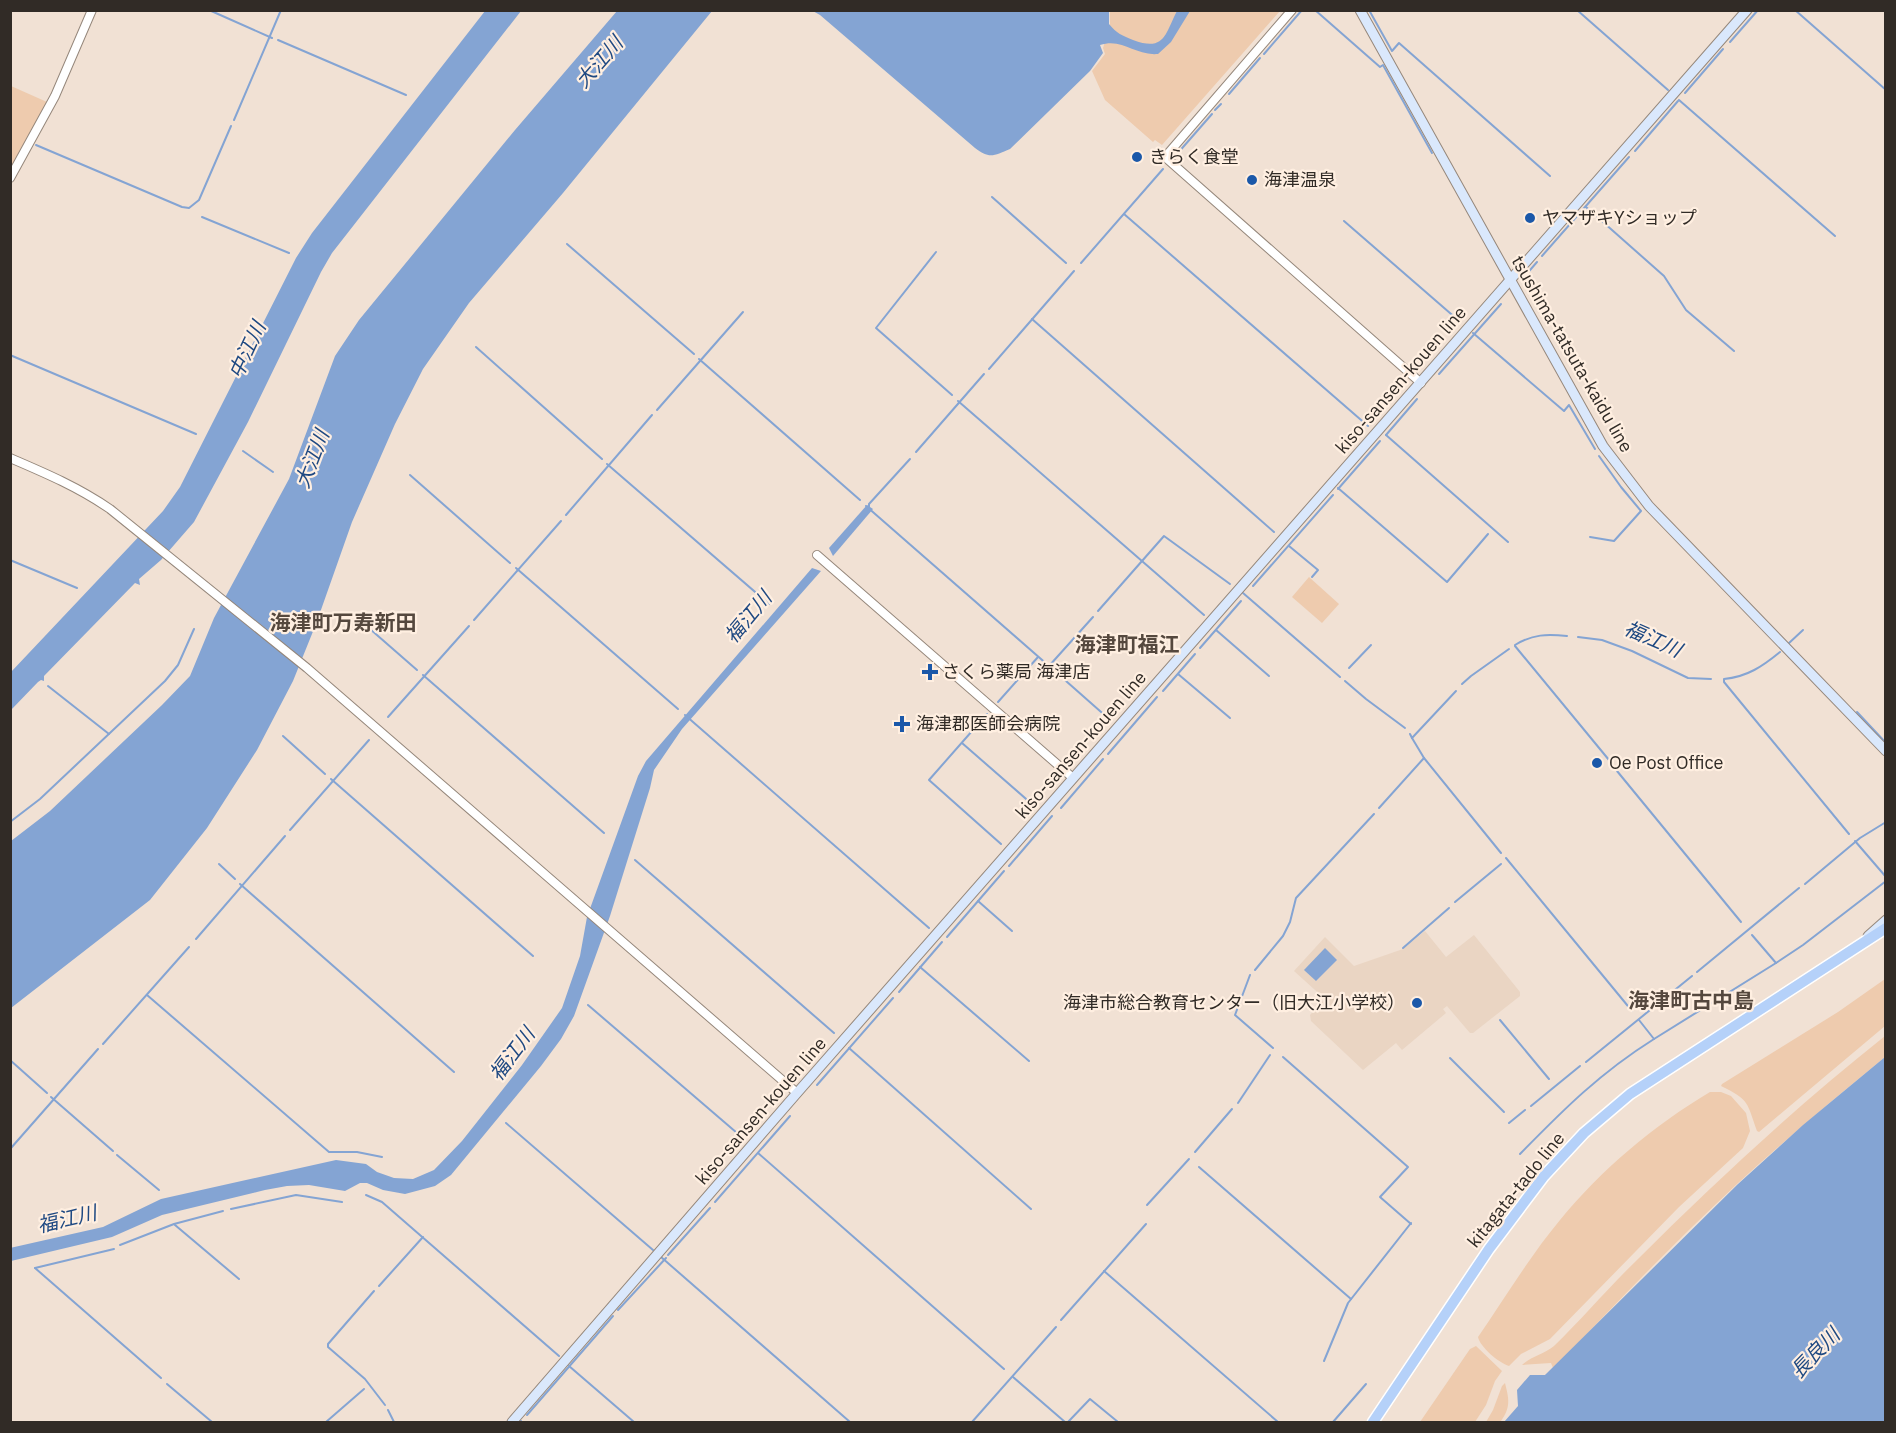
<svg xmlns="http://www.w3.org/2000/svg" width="1896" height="1433" viewBox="0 0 1896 1433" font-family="'IBM Plex Sans','Noto Sans JP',sans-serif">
	<rect width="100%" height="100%" fill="#f1e1d4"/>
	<polygon fill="#ead5c3" points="1425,931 1446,957 1474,935 1520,992 1520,996 1473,1033 1470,1033 1447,1006 1443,1009 1446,1013 1402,1050 1396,1043 1363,1070 1311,1021 1310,1015 1325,999 1294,971 1325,937 1354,966 1403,949"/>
	<g fill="#eecbae">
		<polygon points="1110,11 1280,11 1162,145 1155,140 1153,142 1105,100 1092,71 1105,54 1103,48 1110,25"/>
		<polygon points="11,86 47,102 11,173"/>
		<polygon points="1309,577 1339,604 1322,623 1292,597"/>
		<path d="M 1885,979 L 1885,1026 L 1759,1132 L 1757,1131 C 1747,1103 1750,1100 1721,1086 L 1722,1084 L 1838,1012 Z"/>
		<path d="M 1885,1036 L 1885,1057 C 1835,1098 1785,1140 1737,1184 C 1676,1241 1618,1301 1560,1362 L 1553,1368 L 1551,1363 L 1522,1365 C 1533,1355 1543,1355 1554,1346 C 1582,1319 1608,1288 1637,1260 C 1715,1182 1798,1105 1885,1036 Z"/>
		<path d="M 1710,1092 L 1721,1092 L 1731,1096 L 1746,1113 L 1750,1131 L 1743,1148 L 1679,1207 L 1550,1339 L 1521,1354 L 1509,1366 C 1499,1363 1480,1347 1478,1337 C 1505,1298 1530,1256 1560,1220 C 1602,1169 1653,1126 1710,1092 Z"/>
		<polygon points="1476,1346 1502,1371 1495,1381 1486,1405 1475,1422 1420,1422 1470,1349"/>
		<path d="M 1505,1383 C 1509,1399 1511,1407 1501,1421 L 1504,1422 L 1486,1422 L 1493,1410 L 1502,1386 Z"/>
	</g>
	<g fill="#84a4d3">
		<path d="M 811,10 L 1109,11 L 1109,24 C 1116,33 1123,36 1133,40 C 1165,52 1165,34 1177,11 L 1190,11 L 1171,42 L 1158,54 C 1134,56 1124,38 1100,45 L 1103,53 L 1090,71 L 1010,149 C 994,156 989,159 975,148 L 820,15 Z"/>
		<polygon points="485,11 521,11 332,253 321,272 248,422 194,522 161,560 139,579 140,585 135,583 44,676 44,681 41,680 38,682 11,710 11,672 163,511 180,487 296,258 312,233"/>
		<polygon points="617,11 712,11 563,193 469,303 423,369 395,424 352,522 316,624 293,681 257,750 207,828 150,900 11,1008 11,841 50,811 162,705 190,676 214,618 289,479 335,356 359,320 515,130"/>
		<polygon points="867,505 873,509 833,556 829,548"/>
		<polygon points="812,568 821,571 682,729 654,770 650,788 610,916 574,1016 561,1039 541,1066 451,1175 435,1186 405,1194 383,1190 367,1183 360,1183 345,1191 309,1185 287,1186 265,1190 162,1215 112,1237 11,1261 10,1248 103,1227 161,1199 336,1160 366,1164 377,1172 394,1178 413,1179 434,1170 462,1141 522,1065 562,1008 580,956 587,917 638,776 646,761"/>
		<polygon points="1325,948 1337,960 1316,981 1304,970"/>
		<polygon points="1885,1057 1885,1422 1504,1422 1518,1406 1517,1390 1530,1375 1545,1375 1738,1184 1803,1125"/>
	</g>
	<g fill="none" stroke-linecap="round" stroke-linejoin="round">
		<g stroke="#84a4d3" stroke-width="2">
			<polyline points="209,10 272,38"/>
			<polyline points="1315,10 1380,67 1383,65 1432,153"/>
			<polyline points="1369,10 1392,51 1399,43 1550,176"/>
			<polyline points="1577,10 1668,90"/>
			<polyline points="1795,10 1886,90"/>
			<polyline points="278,40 406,95"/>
			<polyline points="1730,42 1758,10"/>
			<polyline points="1264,54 1302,10"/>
			<polyline points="1685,93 1723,49"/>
			<polyline points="1229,94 1260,58"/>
			<polyline points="1679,100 1835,236"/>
			<polyline points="1215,110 1221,104"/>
			<polyline points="234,120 281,10"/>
			<polyline points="36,145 182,207 189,208 199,200 231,126"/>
			<polyline points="1635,151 1678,101"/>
			<polyline points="1177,154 1212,114"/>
			<polyline points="992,197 1066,263"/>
			<polyline points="1586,207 1664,276 1686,310 1734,351"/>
			<polyline points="1124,214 1368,426"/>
			<polyline points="202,217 289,253"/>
			<polyline points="1344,221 1458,320"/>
			<polyline points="567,244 694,354"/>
			<polyline points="936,252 876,328 952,395"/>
			<polyline points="1542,256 1629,157"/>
			<polyline points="1081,263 1163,169"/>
			<polyline points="1524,277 1537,262"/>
			<polyline points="1032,319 1274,532"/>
			<polyline points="1473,333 1564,411 1569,405 1595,449"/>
			<polyline points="476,347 602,459"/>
			<polyline points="10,355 196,434"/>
			<polyline points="699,359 860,500"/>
			<polyline points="989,369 1074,271"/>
			<polyline points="1439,374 1501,304"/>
			<polyline points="958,401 1204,615"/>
			<polyline points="657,410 743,312"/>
			<polyline points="1386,435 1508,542"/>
			<polyline points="1386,435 1417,399"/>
			<polyline points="243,451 273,472"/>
			<polyline points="916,452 984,374"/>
			<polyline points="607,464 769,604"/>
			<polyline points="410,475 510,563"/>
			<polyline points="1338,488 1447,582 1488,534"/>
			<polyline points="1338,489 1380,441"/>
			<polyline points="866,506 1049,666 1093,617"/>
			<polyline points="869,507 869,504 910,459"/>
			<polyline points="566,515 652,415"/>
			<polyline points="1590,537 1614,541 1641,511 1621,487 1599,456"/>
			<polyline points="1289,546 1318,570 1312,577"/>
			<polyline points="10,560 77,588"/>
			<polyline points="516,568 678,709"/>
			<polyline points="1253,586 1333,495"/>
			<polyline points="1243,593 1340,677"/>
			<polyline points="1098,611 1164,536 1230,584"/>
			<polyline points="354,615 417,670"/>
			<polyline points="474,620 561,521"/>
			<polyline points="1216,630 1269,676"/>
			<polyline points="1578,637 1602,640 1632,651 1688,678 1711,679"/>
			<polyline points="1788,644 1803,630"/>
			<path d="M 1515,645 C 1533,634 1547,634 1567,636"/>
			<polyline points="1515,646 1609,760"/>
			<polyline points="1200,648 1241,601"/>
			<path d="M 1780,652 C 1763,666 1747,677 1724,679 L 1724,682 L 1849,834"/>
			<polyline points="1049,666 1109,719"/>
			<polyline points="1349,668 1371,645"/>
			<polyline points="1178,674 1230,718"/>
			<polyline points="423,675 604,833"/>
			<polyline points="1345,681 1366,699 1405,728"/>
			<polyline points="1462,684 1471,676 1509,649"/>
			<polyline points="48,686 109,734"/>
			<polyline points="1163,691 1195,654"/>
			<polyline points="998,702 1038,657"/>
			<polyline points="1857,712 1886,743"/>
			<polyline points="987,714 929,780 1001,844"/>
			<polyline points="685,715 929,928"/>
			<polyline points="388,717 469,626"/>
			<polyline points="1410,734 1412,738 1456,691"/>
			<polyline points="283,736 325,774"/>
			<polyline points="1412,738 1424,758 1501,853"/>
			<polyline points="962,743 1033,805"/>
			<polyline points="1108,754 1157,697"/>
			<polyline points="1617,771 1741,922"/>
			<polyline points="331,779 533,956"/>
			<polyline points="1061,808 1103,759"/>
			<polyline points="1379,808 1424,758"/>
			<polyline points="10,822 40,799 165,681 178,665 194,629"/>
			<polyline points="290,830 369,740"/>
			<polyline points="1855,841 1886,877"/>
			<polyline points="1506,858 1632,1011"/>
			<polyline points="635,860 834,1033"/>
			<polyline points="219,864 235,879"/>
			<polyline points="1009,866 1052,816"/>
			<polyline points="240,884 454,1072"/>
			<polyline points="1805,884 1860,838 1886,822"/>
			<polyline points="978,901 1012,931"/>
			<polyline points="1455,902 1501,864"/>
			<polyline points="947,937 1004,871"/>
			<polyline points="196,939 285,836"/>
			<polyline points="1403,948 1449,908"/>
			<polyline points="1776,963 1803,945 1886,881"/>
			<polyline points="920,967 1029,1061"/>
			<polyline points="1255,970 1283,936 1290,922 1296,898 1374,814"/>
			<polyline points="1697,972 1799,888"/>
			<polyline points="1250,975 1235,1015 1273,1048"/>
			<polyline points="899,992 942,942"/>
			<polyline points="147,995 329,1152 357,1152 382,1157"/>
			<polyline points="588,1005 744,1139"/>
			<polyline points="1500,1020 1549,1079"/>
			<polyline points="1654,1039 1776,963 1752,935"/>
			<polyline points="103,1044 189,947"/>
			<polyline points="849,1048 1031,1209"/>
			<polyline points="1283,1057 1408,1167 1380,1197 1411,1224"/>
			<polyline points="1450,1058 1504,1112"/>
			<polyline points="10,1060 47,1093"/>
			<polyline points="1586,1062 1692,976"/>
			<polyline points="817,1085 893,998"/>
			<polyline points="51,1097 113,1151"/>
			<polyline points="1238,1103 1270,1055"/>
			<polyline points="1531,1106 1580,1066"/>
			<polyline points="506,1123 653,1250"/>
			<polyline points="1509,1123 1525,1110"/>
			<polyline points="11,1148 98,1049"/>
			<polyline points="1195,1152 1232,1109"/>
			<polyline points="758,1153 1004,1369"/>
			<path d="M 1520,1154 C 1564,1109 1600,1073 1654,1039 L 1639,1020"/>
			<polyline points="117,1155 159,1190"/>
			<polyline points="1199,1167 1351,1299"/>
			<polyline points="366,1195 382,1202 559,1356"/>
			<polyline points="715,1202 790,1116"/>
			<polyline points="1147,1205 1189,1159"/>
			<polyline points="231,1209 296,1195 342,1202"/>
			<polyline points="175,1225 239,1279"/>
			<polyline points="120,1245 174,1224 223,1211"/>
			<polyline points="668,1255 710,1208"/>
			<polyline points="661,1257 850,1422"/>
			<polyline points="35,1268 161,1378"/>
			<polyline points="35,1268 114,1249"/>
			<polyline points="1104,1271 1278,1422"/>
			<polyline points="379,1286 423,1237"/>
			<polyline points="374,1291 328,1344 328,1347 365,1379 385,1405"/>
			<polyline points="618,1310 666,1258"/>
			<polyline points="1061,1320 1146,1224"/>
			<polyline points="1324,1361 1348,1303 1411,1223"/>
			<polyline points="569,1366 634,1422"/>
			<polyline points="1013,1377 1065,1422"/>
			<polyline points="167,1384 212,1422"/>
			<polyline points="388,1410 394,1422"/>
			<polyline points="527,1415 613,1316"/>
			<polyline points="326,1422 364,1389"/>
			<polyline points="520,1422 521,1421"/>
			<polyline points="972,1422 1056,1327"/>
			<polyline points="1068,1422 1090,1399 1118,1422"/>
			<polyline points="1333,1422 1366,1384"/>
		</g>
		<defs>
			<g id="tertiary">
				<polyline points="1292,10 1165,157 1421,383"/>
				<polyline points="10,178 55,96 92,10"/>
				<path d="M 10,458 C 45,473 78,487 110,509 L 307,668 L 797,1093"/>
				<polyline points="817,555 1073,778"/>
			</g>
			<g id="secondary">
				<polyline points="1360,10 1603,446 1649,506 1886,751"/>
				<polyline points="1868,936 1886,920"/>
				<polyline points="512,1422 797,1093 1747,10"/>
			</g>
			<polyline id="primary" points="1373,1422 1489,1249 1544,1176 1584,1133 1630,1094 1886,928"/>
		</defs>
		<use href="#tertiary" stroke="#95877b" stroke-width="10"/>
		<use href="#secondary" stroke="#95877b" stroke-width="11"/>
		<use href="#primary" stroke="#fff" stroke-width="13"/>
		<use href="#tertiary" stroke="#fff" stroke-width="8"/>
		<use href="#secondary" stroke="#dae8fc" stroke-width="9"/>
		<use href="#primary" stroke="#b5d1f9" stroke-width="10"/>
	</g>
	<g fill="#1b58a9" stroke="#ffefe1" stroke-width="2">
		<circle cx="1137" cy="157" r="6"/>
		<circle cx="1252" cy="180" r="6"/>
		<circle cx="1530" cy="218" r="6"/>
		<path d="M927 663h6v6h6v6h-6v6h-6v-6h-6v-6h6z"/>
		<path d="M899 715h6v6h6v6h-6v6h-6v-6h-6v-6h6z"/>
		<circle cx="1597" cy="763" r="6"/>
		<circle cx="1417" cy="1003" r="6"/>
	</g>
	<g text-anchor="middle" stroke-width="4.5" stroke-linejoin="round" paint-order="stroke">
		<g font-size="18" fill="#312b26" stroke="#ffefe1" text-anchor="start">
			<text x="1149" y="163">きらく食堂</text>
			<text x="1264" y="186">海津温泉</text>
			<text x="1542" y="224">ヤマザキYショップ</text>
			<text x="942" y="678">さくら薬局 海津店</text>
			<text x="916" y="730">海津郡医師会病院</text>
			<text x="1609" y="769">Oe Post Office</text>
			<text x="1405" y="1009" text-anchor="end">海津市総合教育センター（旧大江小学校）</text>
		</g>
		<g font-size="18" fill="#312b26" stroke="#ffefe1">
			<text transform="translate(1572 354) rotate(60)" y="6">tsushima-tatsuta-kaidu line</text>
			<text transform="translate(1401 380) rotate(-49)" y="6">kiso-sansen-kouen line</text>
			<text transform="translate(1081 745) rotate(-49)" y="6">kiso-sansen-kouen line</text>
			<text transform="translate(761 1111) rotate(-49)" y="6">kiso-sansen-kouen line</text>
			<text transform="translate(1516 1190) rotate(-51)" y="6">kitagata-tado line</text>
		</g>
		<g font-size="20" font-style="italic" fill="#1f4982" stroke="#ffefe1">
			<text transform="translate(599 62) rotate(-49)" y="7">大江川</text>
			<text transform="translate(247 350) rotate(-65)" y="7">中江川</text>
			<text transform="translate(312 459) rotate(-69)" y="7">大江川</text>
			<text transform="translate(748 617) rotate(-50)" y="7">福江川</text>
			<text transform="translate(1653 639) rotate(24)" y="7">福江川</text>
			<text transform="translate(512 1054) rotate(-53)" y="7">福江川</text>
			<text transform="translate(67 1219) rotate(-13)" y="7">福江川</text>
			<text transform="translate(1815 1353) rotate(-46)" y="7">長良川</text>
		</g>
		<g font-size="21" font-weight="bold" fill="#55483e" stroke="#ffefe1">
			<text x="343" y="630">海津町万寿新田</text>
			<text x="1127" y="652">海津町福江</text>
			<text x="1691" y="1008">海津町古中島</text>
		</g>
	</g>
	<rect width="1896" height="1433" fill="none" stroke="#312b26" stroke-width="24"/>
</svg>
